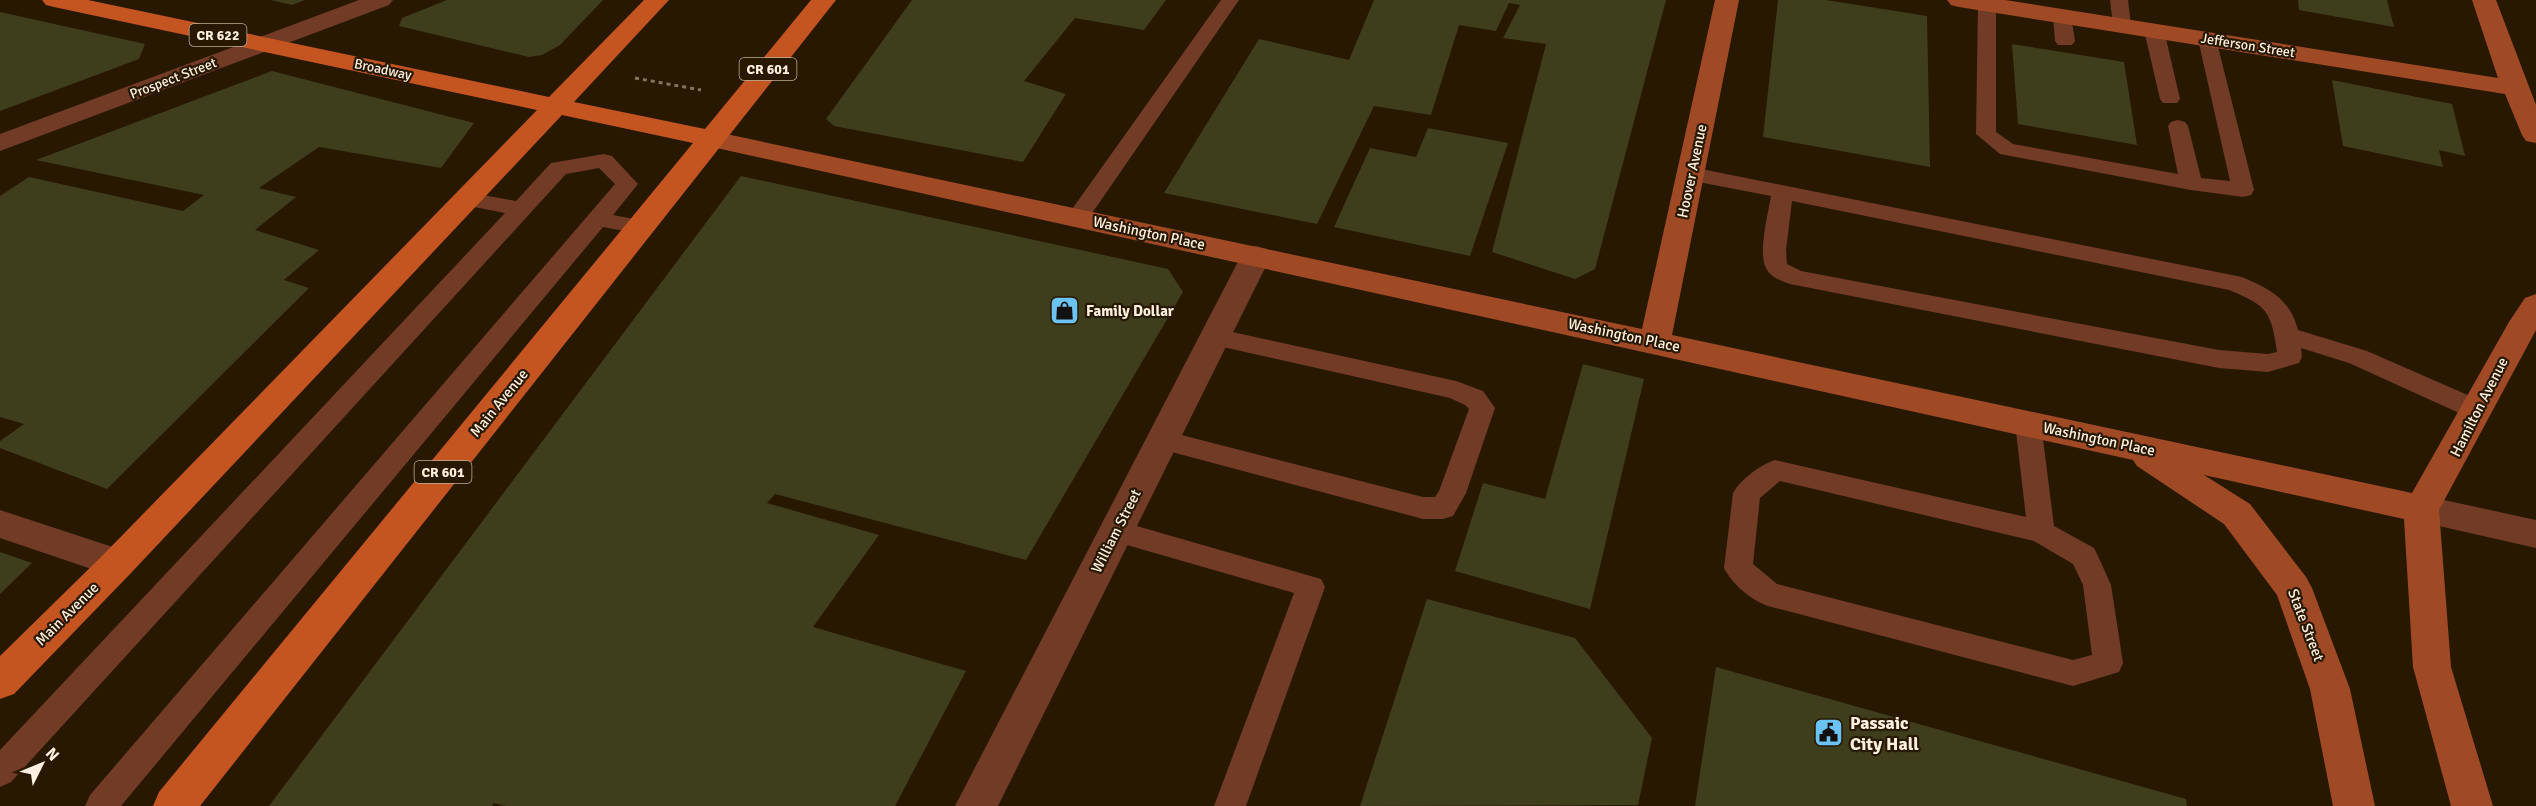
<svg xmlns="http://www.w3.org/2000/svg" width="2536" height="806" viewBox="0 0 2536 806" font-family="Signika,sans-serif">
	<rect width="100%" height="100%" fill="#291800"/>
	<g fill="#3e3d1c">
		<polygon points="271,0 305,0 292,5"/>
		<polygon points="447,0 603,0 560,45 542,55 529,57 399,26 402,18"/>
		<polygon points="912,0 1166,0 1144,30 1075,18 1024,81 1066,94 1023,162 834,126 826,119"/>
		<polygon points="1374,0 1666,0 1595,269 1575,279 1492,252 1546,44 1503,38 1520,5 1509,3 1496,31 1459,25 1431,115 1374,106 1317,224 1164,193 1259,39 1349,60"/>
		<polygon points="1778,0 1826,0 1927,16 1930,167 1763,137"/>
		<polygon points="2298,0 2387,0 2394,27 2299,10"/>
		<polygon points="0,12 145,44 139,59 0,111"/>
		<polygon points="2012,44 2124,62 2137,145 2018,124"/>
		<polygon points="272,71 474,123 441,168 319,147 259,188 296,197 255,230 319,250 284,280 309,288 107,489 0,448 0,441 24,424 0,417 0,196 29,177 183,211 204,195 36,160"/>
		<polygon points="2332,80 2452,104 2465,156 2439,150 2443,167 2343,146"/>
		<polygon points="1428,128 1508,143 1470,256 1334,227 1370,148 1416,157"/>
		<polygon points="741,176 1168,269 1183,292 1026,560 775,494 767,503 879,535 813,627 966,671 895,806 506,806 494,803 492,806 269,806"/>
		<polygon points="1583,364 1644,379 1590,609 1455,571 1483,483 1545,499"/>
		<polygon points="0,552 32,563 0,594"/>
		<polygon points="1427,599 1575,638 1652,738 1638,805 1360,806"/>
		<polygon points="1716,667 2186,799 2187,806 1695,806"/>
	</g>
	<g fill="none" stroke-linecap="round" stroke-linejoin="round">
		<polyline stroke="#82735e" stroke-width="3" stroke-dasharray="4 4" stroke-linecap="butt" points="635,78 701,90"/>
		<g fill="#713b25" fill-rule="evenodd">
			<polygon points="1221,0 1239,0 1086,222 1078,224 1070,222 1067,217 1070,212"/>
			<polygon points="1980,0 1993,0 1996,4 1996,132 2013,144 2178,174 2168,126 2171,122 2178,120 2185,122 2188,126 2201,178 2230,181 2198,39 2201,35 2215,35 2254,190 2251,195 2243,197 2191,190 2000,154 1976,134 1978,4"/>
			<polygon points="2110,0 2128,0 2131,25 2129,29 2115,29 2113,25"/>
			<polygon points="2062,10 2069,12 2071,16 2075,41 2072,45 2058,45 2055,41 2053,16 2055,12"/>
			<polygon points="2154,24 2161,26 2164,30 2180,99 2177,103 2163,103 2160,99 2144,30 2147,26"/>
			<polygon points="604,154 612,156 638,184 613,215 649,222 652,227 649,232 641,234 603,227 121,806 85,806 90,795 615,184 599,168 566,174 11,782 0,787 0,750 505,213 459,204 456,199 459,194 467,192 516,201 551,163"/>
			<path d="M 1691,167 L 2242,277 C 2270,289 2290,299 2298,330 L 2367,351 L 2486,403 L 2490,410 L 2486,417 L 2477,419 L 2468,417 L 2349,363 L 2301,348 L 2302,357 L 2299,363 L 2268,372 L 2219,368 L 1790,284 C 1780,280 1771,278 1766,268 C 1758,254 1768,213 1771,196 L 1683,179 L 1680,174 L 1683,169 ZM 1792,201 L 2229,290 C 2267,306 2271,310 2277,352 L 2268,354 L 2219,350 L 1801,271 L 1787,264 L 1786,250 Z"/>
			<polygon points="1214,328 1456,381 1483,391 1495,408 1466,493 1453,516 1443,519 1423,519 1153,447 1149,440 1153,433 1162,430 1423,497 1435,497 1439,491 1469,409 1465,405 1450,398 1205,343 1202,337 1205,331"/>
			<path d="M 2028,413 L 2037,416 L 2041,423 L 2054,526 L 2094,548 L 2098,556 L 2111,585 L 2123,663 L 2119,672 L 2073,686 L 1768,606 C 1751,600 1732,584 1724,568 L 1733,493 C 1741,479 1760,465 1775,460 L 2026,517 L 2015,423 L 2019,416 ZM 1780,481 L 2034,541 L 2073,564 L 2083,585 L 2092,655 L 2073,660 L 1777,584 L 1753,564 L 1760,498 Z"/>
			<polygon points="1116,520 1321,579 1325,587 1246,806 1214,806 1294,593 1106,539 1102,531 1106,523"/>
		</g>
		<g fill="#713b25" fill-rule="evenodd">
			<polygon points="1256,246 1267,249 1271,256 998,806 955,806 1241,256 1245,249"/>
			<polygon points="0,510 131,553 136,563 131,573 118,578 0,538"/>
		</g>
		<g fill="#713b25" fill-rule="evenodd">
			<polygon points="359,0 393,0 389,5 0,151 0,134"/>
			<polygon points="2421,495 2536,520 2536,548 2408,519 2403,509 2408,499"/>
		</g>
		<g fill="#a04a25" fill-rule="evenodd">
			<polygon points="1715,0 1739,0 1672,335 2412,493 2509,322 2525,298 2536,294 2536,330 2439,510 2451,667 2493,806 2451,806 2413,667 2404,519 2204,475 2250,504 2306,577 2312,588 2350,689 2375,806 2333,806 2310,689 2277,595 2224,524 2137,466 2133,460 712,147 702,145 698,139 702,133 712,131 1642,329"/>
			<polygon points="1947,0 2005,0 2498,78 2472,0 2496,0 2536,105 2536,143 2526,141 2522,135 2505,94 1959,7 1951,5"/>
		</g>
		<polygon fill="#c45521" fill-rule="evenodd" points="42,0 88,0 549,97 644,0 669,0 574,102 705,129 811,0 836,0 200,806 153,806 159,792 693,143 562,115 131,573 14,694 0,699 0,656 105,553 537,110 54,7 46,5"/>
	</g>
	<defs>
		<symbol id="shop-square" viewBox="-11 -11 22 22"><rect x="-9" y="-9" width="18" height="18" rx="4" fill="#6bc3f2" stroke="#291800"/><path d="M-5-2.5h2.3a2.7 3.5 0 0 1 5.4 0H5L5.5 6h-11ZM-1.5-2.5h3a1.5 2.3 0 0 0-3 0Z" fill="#111"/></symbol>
		<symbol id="civic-square" viewBox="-11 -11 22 22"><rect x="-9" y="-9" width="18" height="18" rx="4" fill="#6bc3f2" stroke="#291800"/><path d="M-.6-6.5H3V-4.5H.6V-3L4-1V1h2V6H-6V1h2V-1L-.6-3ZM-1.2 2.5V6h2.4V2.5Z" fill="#111"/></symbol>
	</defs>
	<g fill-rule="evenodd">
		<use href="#shop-square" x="1048" y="294" width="33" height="33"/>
		<use href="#civic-square" x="1812" y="716" width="33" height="33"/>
	</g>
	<g text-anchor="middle" stroke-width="4.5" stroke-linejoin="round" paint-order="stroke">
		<g fill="#291800" stroke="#bdaf9d" stroke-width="1.5">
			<rect x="189.5" y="24" width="57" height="22" rx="4.5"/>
			<rect x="739.5" y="58" width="57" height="22" rx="4.5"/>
			<rect x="414.5" y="461" width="57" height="22" rx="4.5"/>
		</g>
		<g font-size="14" font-weight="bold" fill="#fdf0e0">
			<text x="218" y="40">CR 622</text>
			<text x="768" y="74">CR 601</text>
			<text x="443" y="477">CR 601</text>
		</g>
		<g font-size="14" fill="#fdf0e0" stroke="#291800">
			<text transform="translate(2248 45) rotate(9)" y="5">Jefferson Street</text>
			<text transform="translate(383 69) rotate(12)" y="5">Broadway</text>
			<text transform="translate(173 78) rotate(-21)" y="5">Prospect Street</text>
		</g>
		<g font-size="15" fill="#fdf0e0" stroke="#291800">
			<text transform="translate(1692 171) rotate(-78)" y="5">Hoover Avenue</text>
			<text transform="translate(1149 233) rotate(12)" y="5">Washington Place</text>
			<text transform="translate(1624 335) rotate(12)" y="5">Washington Place</text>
			<text transform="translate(499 403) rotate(-51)" y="5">Main Avenue</text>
			<text transform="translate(2479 407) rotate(-63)" y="5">Hamilton Avenue</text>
			<text transform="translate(2099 439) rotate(12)" y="5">Washington Place</text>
			<text transform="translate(1116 531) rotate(-63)" y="5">William Street</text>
			<text transform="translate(67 614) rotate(-45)" y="5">Main Avenue</text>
			<text transform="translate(2306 625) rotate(69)" y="5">State Street</text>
		</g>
		<g font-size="15" font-weight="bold" fill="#fdf0e0" stroke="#291800" text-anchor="start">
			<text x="1086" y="316">Family Dollar</text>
		</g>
		<g font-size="18" font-weight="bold" fill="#fdf0e0" stroke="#291800" text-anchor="start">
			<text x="1850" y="729">Passaic<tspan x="1850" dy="21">City Hall</tspan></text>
		</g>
	</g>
	<g transform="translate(42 764) rotate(47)" stroke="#291800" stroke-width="4.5" paint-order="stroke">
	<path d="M0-4.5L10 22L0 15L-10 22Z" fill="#fdf0e0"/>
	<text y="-9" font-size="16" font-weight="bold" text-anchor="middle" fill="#fdf0e0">N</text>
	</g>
</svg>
